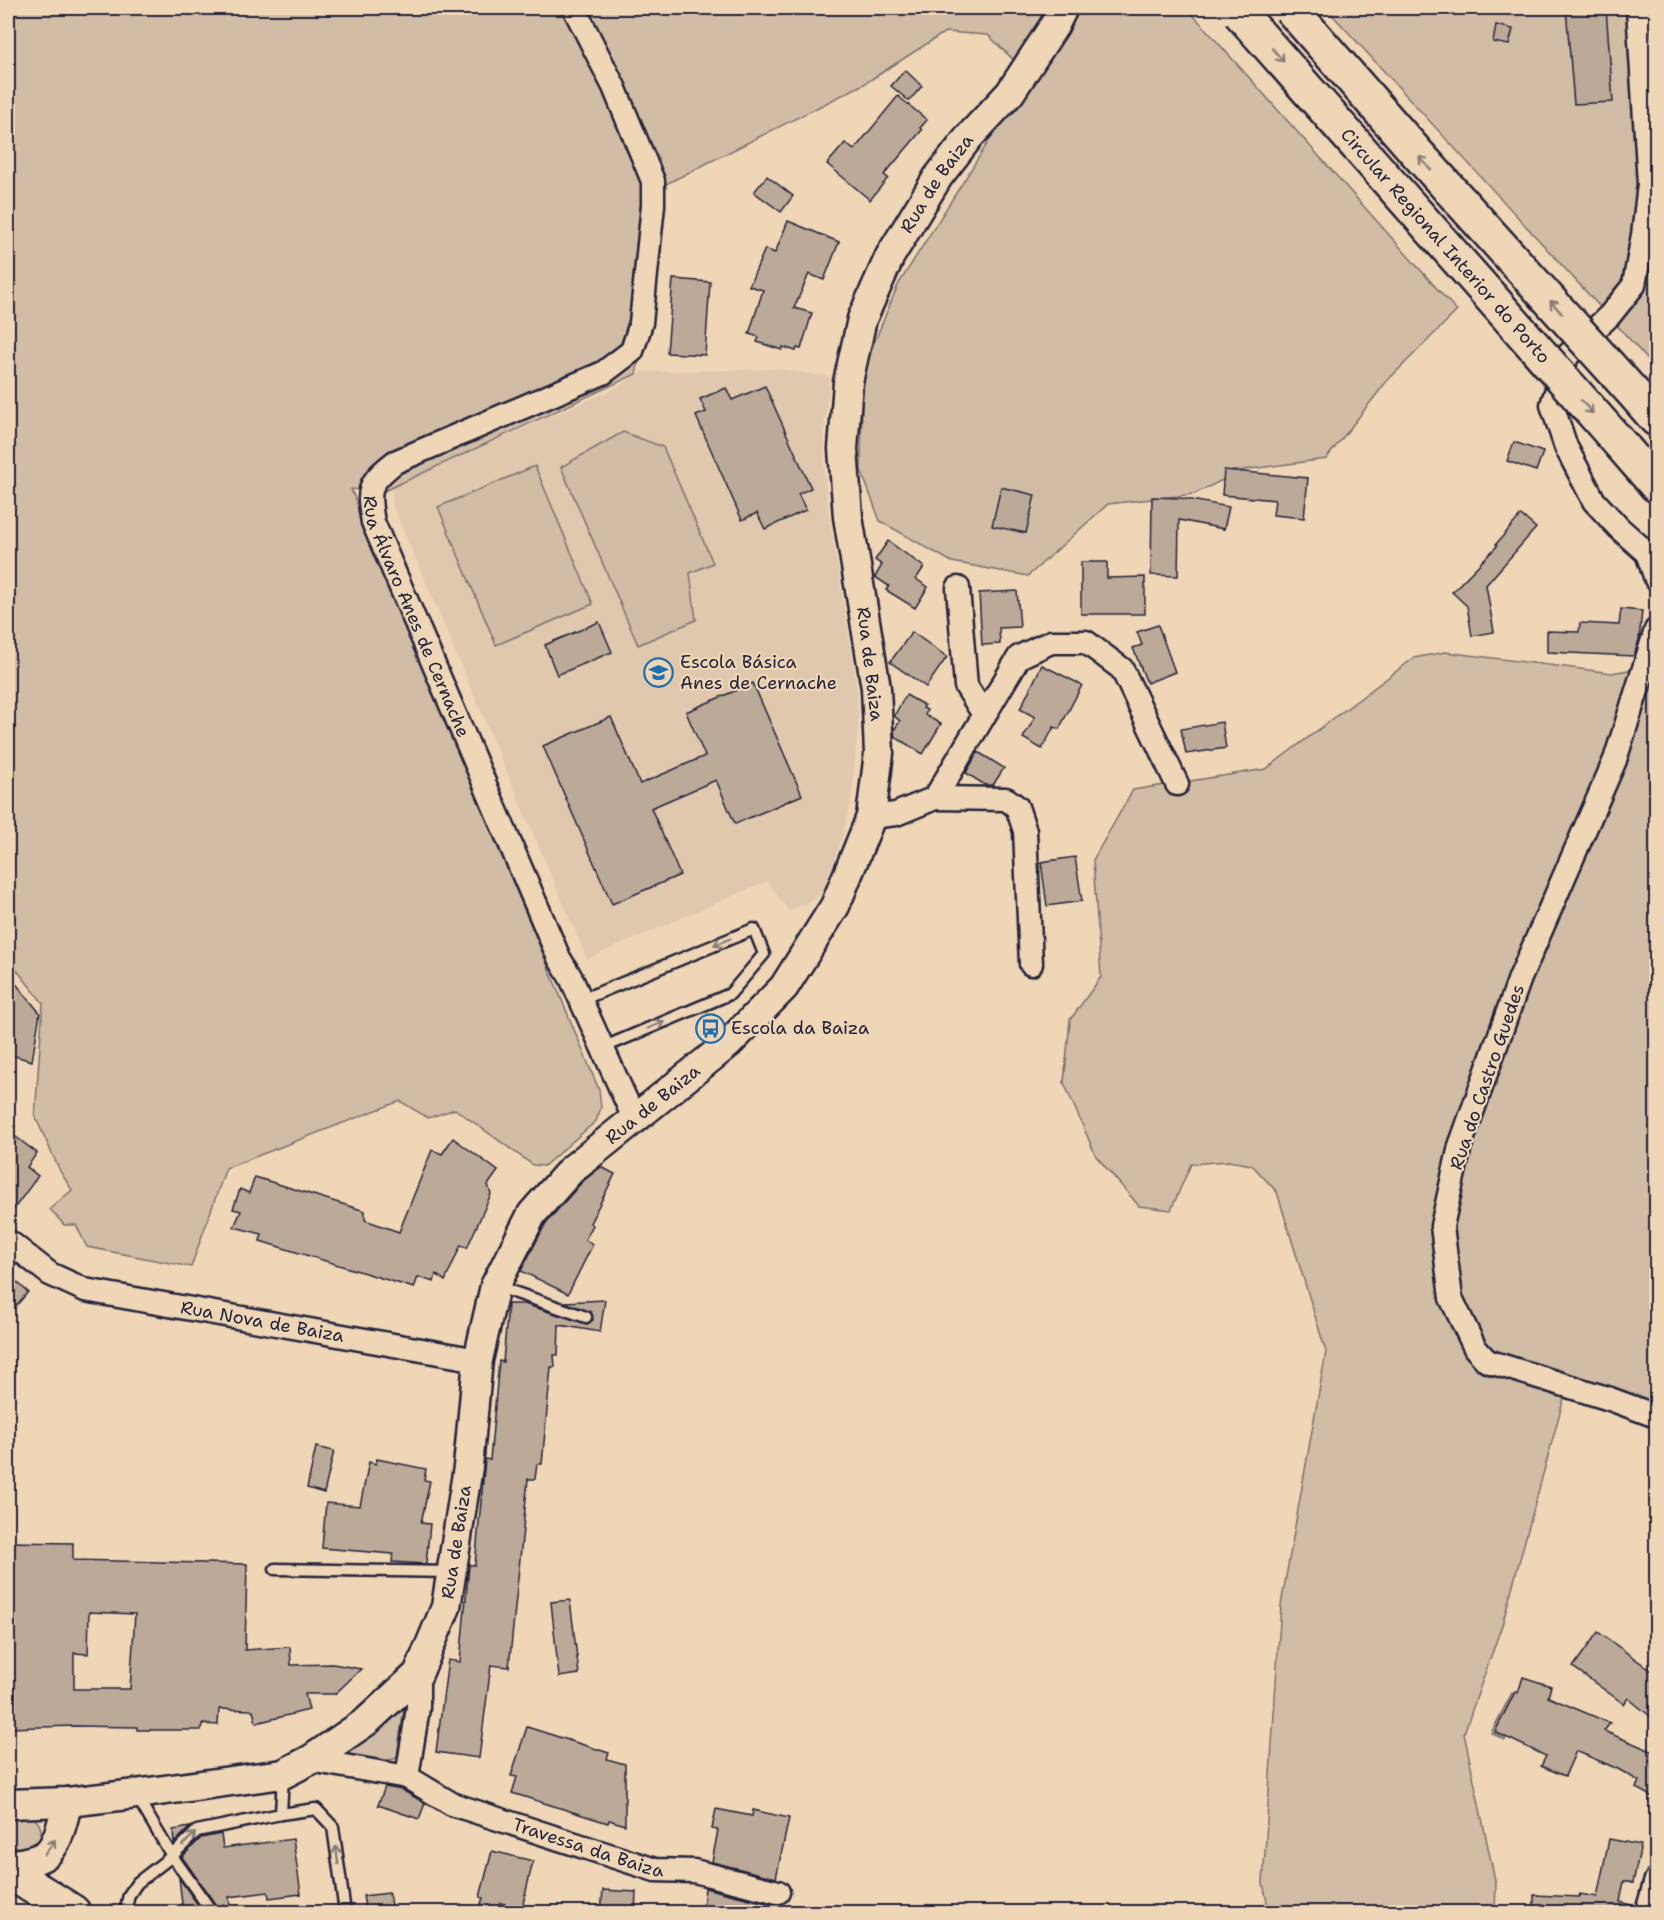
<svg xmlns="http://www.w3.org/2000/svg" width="1664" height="1920" viewBox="0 0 1664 1920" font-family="'Shantell Sans',sans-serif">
	<rect width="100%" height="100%" fill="#efd6b7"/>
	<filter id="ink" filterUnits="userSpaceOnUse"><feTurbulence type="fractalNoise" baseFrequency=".0167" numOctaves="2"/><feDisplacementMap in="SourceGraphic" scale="12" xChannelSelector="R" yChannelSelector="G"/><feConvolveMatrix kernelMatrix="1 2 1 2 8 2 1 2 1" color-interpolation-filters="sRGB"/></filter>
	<g filter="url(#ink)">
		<polygon fill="#e0c8ae" points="780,369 830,377 825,419 824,465 827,503 852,654 857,690 858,726 852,796 844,830 834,862 821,894 811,901 789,911 767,881 587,959 392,504 392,489 403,479 612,390 641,372"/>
		<g fill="#d1bca5" stroke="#7a6f70" stroke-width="1.5">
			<polygon points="8,8 1187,8 1457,311 1387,381 1326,459 1243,470 1194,494 1108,504 1028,576 952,562 880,521 861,470 862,372 898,285 1030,76 988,35 945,32 864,84 658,188 641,351 636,374 382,492 351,489 599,1090 601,1108 596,1121 544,1166 533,1165 455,1109 428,1118 400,1101 226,1168 191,1267 87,1247 76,1225 64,1225 50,1209 72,1190 60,1171 35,1116 43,1003 8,959"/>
			<polygon points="1326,8 1656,8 1656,369 1624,333"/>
			<polygon points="623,432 663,447 713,563 690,573 696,620 638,645 561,467"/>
			<polygon points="535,466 593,604 496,645 438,507"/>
			<polygon points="1445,652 1612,673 1656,665 1656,1407 1566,1390 1502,1625 1464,1733 1496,1885 1495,1912 1269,1912 1263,1883 1281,1605 1326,1352 1277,1192 1252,1165 1228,1161 1191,1164 1171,1210 1139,1206 1096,1156 1064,1083 1070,1020 1101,977 1093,860 1133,790 1266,769 1414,658"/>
			<polygon points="405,1701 397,1755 395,1759 385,1760 346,1754 345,1752"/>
			<circle cx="24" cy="1832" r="17"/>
		</g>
		<polygon fill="#a9988d" stroke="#73696c" stroke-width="1.5" points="1512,1693 1527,1700 1505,1740 1491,1733"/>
		<g fill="#bca998" stroke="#22223b" stroke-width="1.5" fill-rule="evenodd">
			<polygon points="1566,8 1606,8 1613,102 1574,104"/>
			<polygon points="1496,25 1513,29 1509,45 1493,42"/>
			<polygon points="905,70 922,86 909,101 891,86"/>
			<polygon points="898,96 927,120 920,128 922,130 884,175 888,178 870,200 827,164 845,143 854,150"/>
			<polygon points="767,176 793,196 781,212 754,192"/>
			<polygon points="788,221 839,242 824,280 809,274 794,308 812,313 801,349 797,348 796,351 783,347 782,350 757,342 759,337 749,334 763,290 749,286 765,249 775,253"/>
			<polygon points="673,279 710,282 705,355 667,353"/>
			<polygon points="765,386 811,488 798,494 806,510 765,529 757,513 742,520 696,416 706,412 700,399 726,388 732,400"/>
			<polygon points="1514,442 1543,452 1536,471 1507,461"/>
			<polygon points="1224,470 1308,478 1304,518 1273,515 1275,500 1222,495"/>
			<polygon points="1001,487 1035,495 1026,533 992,526"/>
			<polygon points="1152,497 1181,498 1229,507 1224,529 1179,520 1178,576 1151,575"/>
			<polygon points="1521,515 1536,528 1486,585 1494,632 1472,636 1467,606 1452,592 1497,546 1496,544"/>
			<polygon points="888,541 924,567 916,579 928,587 915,608 886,590 889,586 875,577 882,565 875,560"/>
			<polygon points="1081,562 1107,562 1107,578 1145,577 1145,614 1081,614"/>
			<polygon points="1017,591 1020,627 999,628 1000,644 982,645 979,593"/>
			<polygon points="1621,609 1642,611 1639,640 1634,656 1547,652 1547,631 1579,632 1580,623 1619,625"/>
			<polygon points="599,622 612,652 557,675 545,645"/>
			<polygon points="1158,625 1175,672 1147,683 1133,648 1142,645 1137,632"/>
			<polygon points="912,632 947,657 926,687 890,662"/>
			<polygon points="1042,665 1082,685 1059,729 1054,727 1042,749 1023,738 1035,717 1020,709"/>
			<polygon points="753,683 802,795 735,824 716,780 651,808 680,875 612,904 543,746 611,717 640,784 705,756 686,712"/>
			<polygon points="906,695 924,705 923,708 927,710 925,715 941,724 923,754 895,737 894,730 900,721 894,716"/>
			<polygon points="1222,722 1226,748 1186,754 1181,729"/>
			<polygon points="978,752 1004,768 993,785 985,785 966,773"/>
			<polygon points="1075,857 1082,901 1047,906 1041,862"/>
			<polygon points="8,974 40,1013 32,1061 8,1054 8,1048 14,1031 8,1030"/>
			<polygon points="8,1131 37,1153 27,1167 38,1176 8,1217"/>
			<polygon points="453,1138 498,1171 488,1185 491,1194 467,1248 461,1245 445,1281 436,1274 434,1282 418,1277 414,1288 260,1241 262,1234 234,1227 241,1211 233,1209 240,1189 249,1193 255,1177 365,1211 365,1220 399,1232 432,1150 442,1154"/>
			<polygon points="601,1167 615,1174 590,1223 593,1225 585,1240 593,1244 568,1294 521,1271 546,1223 582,1182"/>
			<polygon points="8,1274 28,1292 8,1315"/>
			<polygon points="605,1300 600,1332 559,1325 558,1355 554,1355 555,1367 551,1367 542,1464 537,1464 535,1479 528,1479 509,1667 491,1665 479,1758 436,1752 448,1660 460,1662 469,1565 475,1565 485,1459 490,1460 499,1361 503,1362 508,1304 524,1304 587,1324 593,1320 591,1312 564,1302"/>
			<polygon points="316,1447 334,1451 324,1493 307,1488"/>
			<polygon points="377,1459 426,1469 424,1480 430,1481 421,1523 430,1524 426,1564 392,1562 393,1554 322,1548 326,1503 360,1506 369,1462 376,1464"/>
			<path d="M 8,1542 L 73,1543 L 73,1560 L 247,1564 L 245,1650 L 290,1647 L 291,1665 L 333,1664 L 361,1669 L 335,1694 L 305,1694 L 309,1710 L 256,1723 L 253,1710 L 219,1709 L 218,1725 L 202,1724 L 201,1730 L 137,1730 L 137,1727 L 75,1726 L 8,1728 ZM 89,1612 L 135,1614 L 130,1689 L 74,1689 L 74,1653 L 88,1654 Z"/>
			<polygon points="570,1600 579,1674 559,1677 551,1602"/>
			<polygon points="1598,1632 1656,1674 1656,1721 1628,1698 1624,1704 1573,1667"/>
			<polygon points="1523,1677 1551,1686 1548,1697 1610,1723 1604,1731 1656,1753 1656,1751 1656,1799 1636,1788 1639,1781 1618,1769 1576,1751 1565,1776 1541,1766 1546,1756 1495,1732 1515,1692 1518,1693"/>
			<polygon points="527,1727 609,1753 607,1759 625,1764 625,1825 609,1820 608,1823 512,1793 517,1777 511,1776"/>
			<polygon points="385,1787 402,1790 425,1803 419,1819 378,1805"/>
			<polygon points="716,1809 752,1816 753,1810 789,1818 776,1878 712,1862 718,1830 712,1829"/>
			<polygon points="190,1827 174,1843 173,1830"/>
			<polygon points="221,1834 223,1848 293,1839 301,1894 269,1898 268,1892 229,1897 231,1912 219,1912 218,1908 182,1857 201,1838"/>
			<polygon points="1609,1839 1641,1845 1633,1883 1624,1881 1620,1902 1631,1905 1630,1912 1534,1912 1534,1895 1579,1897 1580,1894 1597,1897"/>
			<polygon points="492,1851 533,1861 522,1908 500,1903 497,1912 478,1912 483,1898 480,1897"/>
			<polygon points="179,1878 203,1912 183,1912"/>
			<polygon points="705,1888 774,1905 773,1912 718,1912 719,1909 703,1907"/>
			<polygon points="603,1890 636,1892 635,1912 601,1912"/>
			<polygon points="389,1893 392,1912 366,1912 363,1896"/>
		</g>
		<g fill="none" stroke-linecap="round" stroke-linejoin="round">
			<defs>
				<g id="service">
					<polyline points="581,1000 754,929 764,954 730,994 602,1048"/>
					<polyline points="496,1286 586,1317"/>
					<polyline points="275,1569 451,1572"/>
					<polyline points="136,1795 172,1856 212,1912"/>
					<polyline points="281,1814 316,1809 333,1827 345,1912"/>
					<polyline points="125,1912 129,1895 137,1883 172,1856 197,1831 281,1814 283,1775"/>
				</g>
				<g id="minor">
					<path id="s1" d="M 574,8 L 614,87 L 653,181 L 653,205 L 641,323 L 632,351 L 603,373 L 395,462 C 368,483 367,489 373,522 L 559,958 L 571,978 L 634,1118"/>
					<polyline points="1638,8 1649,184 1643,235 1634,285 1610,315 1567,356 1552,405 1566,447 1594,501 1619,528 1647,553 1656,579"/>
					<polyline points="958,588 966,686 984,715"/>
					<polyline points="1656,630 1615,760 1520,978 1460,1146 1442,1226 1451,1298 1475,1348 1487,1361 1610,1399 1656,1416"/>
					<polyline points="935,798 1006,799 1017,807 1025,831 1031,964"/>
					<polyline points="871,817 896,814 935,798 1019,657 1051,642 1086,642 1122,669 1177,784"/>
					<path id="s2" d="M 8,1241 L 50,1274 L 85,1290 L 478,1360"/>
					<path id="s3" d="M 310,1760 L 407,1777 L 452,1804 L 655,1870 L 694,1871 L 778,1892"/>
					<polyline points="407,1777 418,1708 418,1674"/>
					<polyline points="1647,1912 1656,1880"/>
				</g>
				<g id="tertiary">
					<path id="s4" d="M 8,1804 L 68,1802 L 136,1794 L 283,1774 L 310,1760 L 367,1721 L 418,1674 L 446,1607 L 468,1467 L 478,1360 L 485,1329 L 495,1286 L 532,1214 L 571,1170 L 729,1043 L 784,987 L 835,906 L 871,817 L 879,753 L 876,688 L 848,517 L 843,449 L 848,382 L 862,319 L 890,256 L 938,177 L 969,137 L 1010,93 L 1054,26 L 1063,8"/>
					<path d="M 8,1865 C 20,1863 34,1862 45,1855 C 59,1846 63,1817 68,1802"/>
				</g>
				<polyline id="primary" points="8,1871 73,1912"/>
				<g id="motorway">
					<polyline points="1637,397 1656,419"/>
					<polyline points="1623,447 1656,485"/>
				</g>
			</defs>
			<use href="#service" stroke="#22223b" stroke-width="15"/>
			<use href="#minor" stroke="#22223b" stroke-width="27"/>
			<use href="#tertiary" stroke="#22223b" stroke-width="33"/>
			<use href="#primary" stroke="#22223b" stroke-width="38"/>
			<use href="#motorway" stroke="#22223b" stroke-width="38"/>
			<use href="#service" stroke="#efd6b7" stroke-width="10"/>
			<use href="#minor" stroke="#efd6b7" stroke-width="22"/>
			<use href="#tertiary" stroke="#efd6b7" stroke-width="28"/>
			<use href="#primary" stroke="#efd6b7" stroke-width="33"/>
			<use href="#motorway" stroke="#efd6b7" stroke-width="33"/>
			<defs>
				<g id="motorway-bridge">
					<polyline points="1290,8 1416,152 1637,397"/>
					<path id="s5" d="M 1239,12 L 1623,447"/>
				</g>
			</defs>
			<use href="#motorway-bridge" stroke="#22223b" stroke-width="38" stroke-linecap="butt"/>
			<use href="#motorway-bridge" stroke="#efd6b7" stroke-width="33"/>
		</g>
		<defs><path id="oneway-shaft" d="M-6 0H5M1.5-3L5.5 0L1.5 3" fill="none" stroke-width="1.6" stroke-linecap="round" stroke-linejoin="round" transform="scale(1.5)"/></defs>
		<g stroke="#887c79">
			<use href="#oneway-shaft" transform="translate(1278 55) rotate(49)"/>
			<use href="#oneway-shaft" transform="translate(1425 163) rotate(-132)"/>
			<use href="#oneway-shaft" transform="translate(1556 307) rotate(-132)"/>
			<use href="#oneway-shaft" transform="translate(1587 407) rotate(48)"/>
			<use href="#oneway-shaft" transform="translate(722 942) rotate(157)"/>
			<use href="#oneway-shaft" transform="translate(656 1025) rotate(-23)"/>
			<use href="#oneway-shaft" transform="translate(189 1839) rotate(-45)"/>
			<use href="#oneway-shaft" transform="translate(50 1847) rotate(-55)"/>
			<use href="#oneway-shaft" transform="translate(337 1855) rotate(-98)"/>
		</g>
	</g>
	<defs>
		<symbol id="school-ring" viewBox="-11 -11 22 22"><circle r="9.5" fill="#efd6b7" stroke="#1f6fb2" stroke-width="1.5"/><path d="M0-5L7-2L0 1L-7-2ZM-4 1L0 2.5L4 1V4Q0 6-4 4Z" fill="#1f6fb2"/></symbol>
		<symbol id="bus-ring" viewBox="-11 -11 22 22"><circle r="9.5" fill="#efd6b7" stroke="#1f6fb2" stroke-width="1.5"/><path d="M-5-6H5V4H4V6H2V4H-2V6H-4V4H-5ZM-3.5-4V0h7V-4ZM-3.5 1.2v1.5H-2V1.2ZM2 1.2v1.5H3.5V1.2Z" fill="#1f6fb2"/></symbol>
	</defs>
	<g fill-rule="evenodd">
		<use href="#school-ring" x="642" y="656" width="33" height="33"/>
		<use href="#bus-ring" x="694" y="1012" width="33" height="33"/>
	</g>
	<g text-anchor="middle" stroke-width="4.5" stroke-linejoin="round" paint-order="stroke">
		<g font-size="18" fill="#22223b" stroke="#efd6b7">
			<text dy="6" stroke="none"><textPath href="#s4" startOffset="2114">Rua de Baiza</textPath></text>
			<text dy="6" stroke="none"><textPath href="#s5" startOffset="312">Circular Regional Interior do Porto</textPath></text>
			<text dy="6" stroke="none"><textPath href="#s1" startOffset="798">Rua Álvaro Anes de Cernache</textPath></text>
			<text transform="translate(870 664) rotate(83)" y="6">Rua de Baiza</text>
			<text transform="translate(1487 1077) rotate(-71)" y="6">Rua do Castro Guedes</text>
			<text dy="6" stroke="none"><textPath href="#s4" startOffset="1088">Rua de Baiza</textPath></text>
			<text dy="6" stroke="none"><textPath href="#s2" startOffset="272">Rua Nova de Baiza</textPath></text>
			<text dy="6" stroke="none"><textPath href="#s4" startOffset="584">Rua de Baiza</textPath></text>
			<text dy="6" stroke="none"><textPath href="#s3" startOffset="294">Travessa da Baiza</textPath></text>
		</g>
		<g font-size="18" fill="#22223b" stroke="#efd6b7" text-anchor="start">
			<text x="680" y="668">Escola Básica<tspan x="680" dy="21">Anes de Cernache</tspan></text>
			<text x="731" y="1034">Escola da Baiza</text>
		</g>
	</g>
	<rect width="1664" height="1920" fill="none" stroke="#efd6b7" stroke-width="30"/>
	<rect x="15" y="15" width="1634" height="1890" fill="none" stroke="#22223b" stroke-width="2" filter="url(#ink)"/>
</svg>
